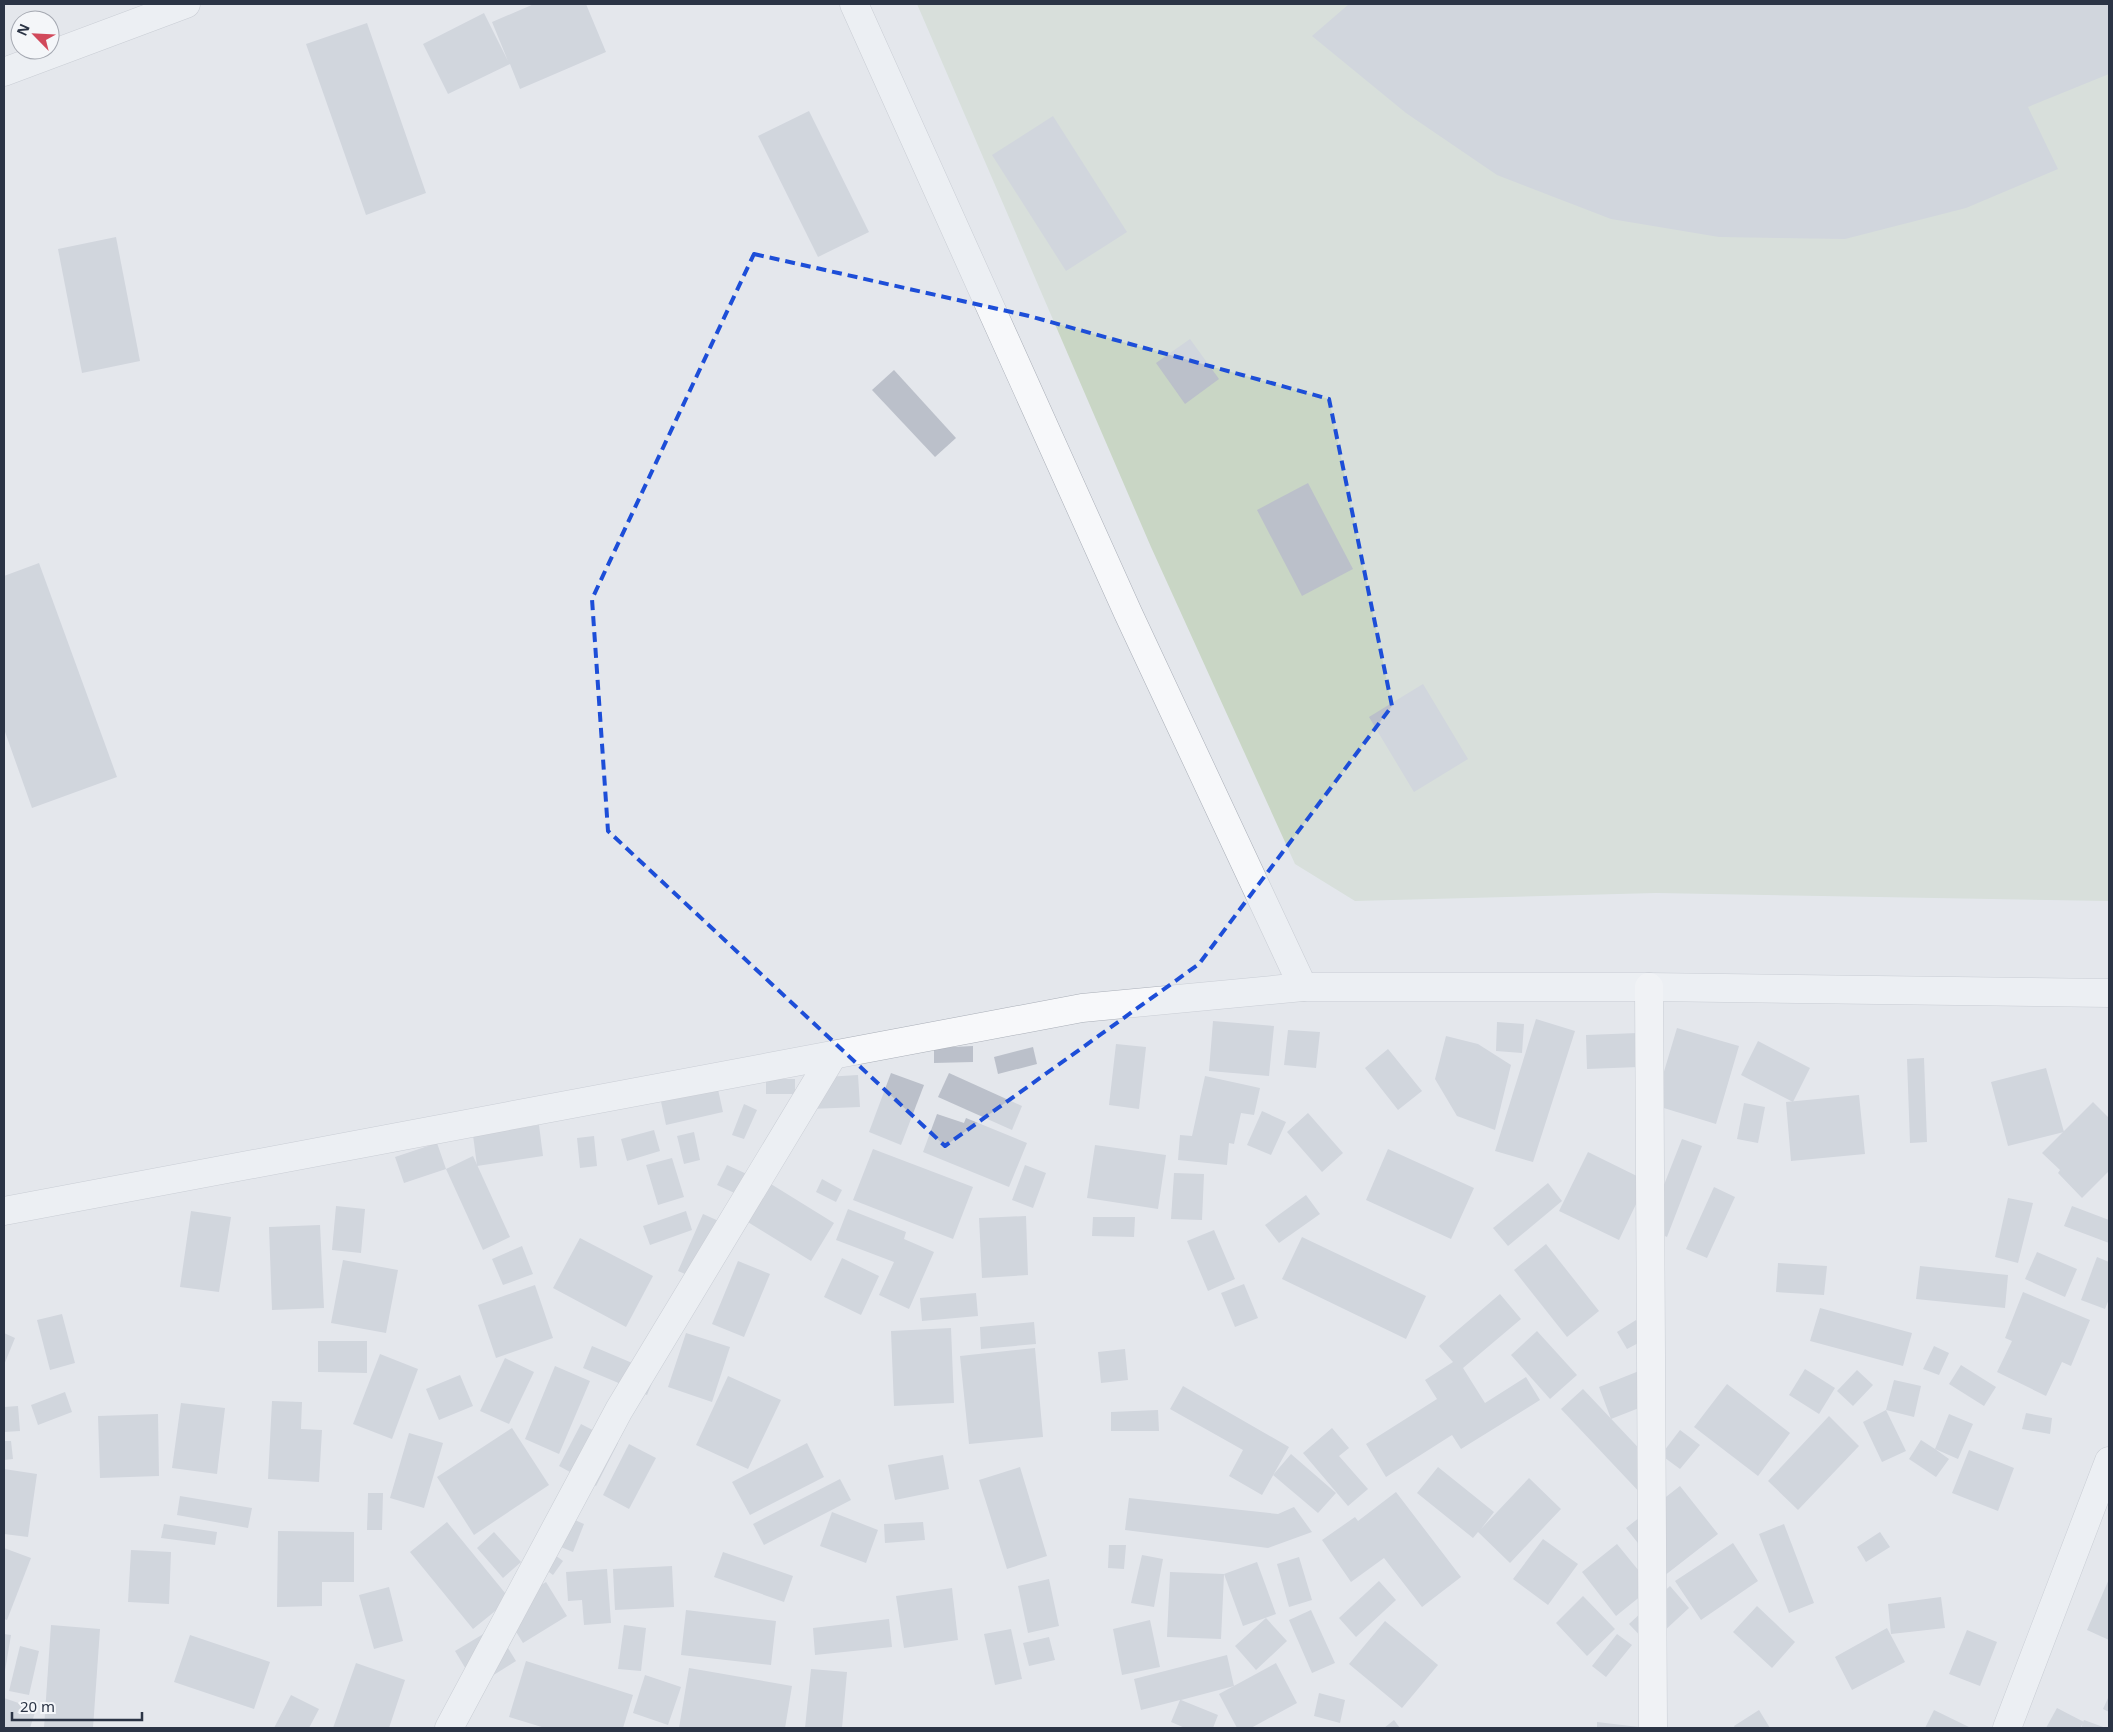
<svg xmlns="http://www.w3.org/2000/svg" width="2113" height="1732" viewBox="0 0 2113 1732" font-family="'Noto Sans',sans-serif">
	<rect width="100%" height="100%" fill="#e4e7ec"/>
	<polygon fill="#c9d6c5" points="917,4 2109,4 2109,901 1656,893 1355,901 1295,864 1151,547"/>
	<g fill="#bbc0ca">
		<polygon points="534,4 586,4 606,52 520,89 510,64 448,94 423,44 484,13 508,61 492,22"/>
		<polygon points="1349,4 2109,4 2109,74 2028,107 2058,169 1966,208 1845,239 1719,237 1611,219 1497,175 1406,113 1312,36"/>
		<polygon points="367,23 426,193 366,215 306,44"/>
		<polygon points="809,111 869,232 818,257 758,136"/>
		<polygon points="1053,116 1127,232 1066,271 992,155"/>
		<polygon points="116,237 140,361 82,373 58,249"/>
		<polygon points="1190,339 1219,379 1185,404 1156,363"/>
		<polygon points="894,370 956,438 935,457 872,390"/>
		<polygon points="1308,483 1353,569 1302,596 1257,510"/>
		<polygon points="39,563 117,777 32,808 4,729 4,576"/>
		<polygon points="1423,684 1468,759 1414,792 1369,717"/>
		<polygon points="1536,1019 1575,1031 1533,1162 1495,1151"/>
		<polygon points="1213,1021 1274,1026 1269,1076 1209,1071"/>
		<polygon points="1497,1022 1524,1024 1522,1053 1496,1051"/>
		<polygon points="1677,1028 1739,1046 1716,1124 1654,1105"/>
		<polygon points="1288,1030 1320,1032 1316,1068 1284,1065"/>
		<polygon points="1638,1033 1639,1067 1587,1069 1586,1035"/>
		<polygon points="1446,1036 1478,1044 1511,1065 1495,1130 1457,1116 1435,1079"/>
		<polygon points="1758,1041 1810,1068 1793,1102 1741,1075"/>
		<polygon points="1116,1044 1146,1047 1139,1109 1109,1105"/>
		<polygon points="973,1046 973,1062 934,1063 934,1048"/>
		<polygon points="1033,1047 1037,1064 998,1074 994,1057"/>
		<polygon points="1388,1049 1422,1091 1398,1110 1365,1068"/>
		<polygon points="1924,1058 1927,1142 1910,1143 1907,1059"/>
		<polygon points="2046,1068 2064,1132 2008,1146 1991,1082"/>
		<polygon points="891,1073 924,1085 901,1145 869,1132"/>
		<polygon points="949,1073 1022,1106 1012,1130 938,1097"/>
		<polygon points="858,1075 860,1107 810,1109 809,1078"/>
		<polygon points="1205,1076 1260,1088 1254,1115 1241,1113 1234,1144 1229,1143 1227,1165 1178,1160 1180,1135 1192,1136"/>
		<rect x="766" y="1079" width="29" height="15"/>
		<polygon points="717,1085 723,1112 666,1125 660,1097"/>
		<polygon points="1859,1095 1865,1154 1791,1161 1786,1102"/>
		<polygon points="2093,1102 2109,1118 2109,1171 2082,1198 2058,1173 2060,1170 2042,1153"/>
		<polygon points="1744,1103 1765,1107 1758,1143 1737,1139"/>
		<polygon points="744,1104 757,1110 744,1139 732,1135"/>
		<polygon points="1262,1111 1286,1122 1271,1155 1247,1145"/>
		<polygon points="1308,1113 1343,1153 1322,1172 1287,1132"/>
		<polygon points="937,1114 964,1123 966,1118 1027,1143 1009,1187 923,1152"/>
		<polygon points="539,1125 543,1156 477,1166 473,1135"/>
		<polygon points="654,1130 660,1151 627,1161 621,1139"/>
		<polygon points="694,1132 700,1160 684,1164 677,1136"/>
		<polygon points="594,1136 597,1166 580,1168 577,1138"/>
		<polygon points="1682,1139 1702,1146 1667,1237 1647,1228"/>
		<polygon points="437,1143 446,1169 404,1183 395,1157"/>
		<polygon points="1095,1145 1166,1155 1158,1209 1087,1198"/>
		<polygon points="873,1149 973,1187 953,1239 853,1200"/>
		<polygon points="1388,1149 1474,1188 1451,1239 1366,1200"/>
		<polygon points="1588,1152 1647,1181 1619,1240 1559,1211"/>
		<polygon points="473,1156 510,1237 483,1250 446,1169"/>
		<polygon points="672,1158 684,1197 658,1205 646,1165"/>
		<polygon points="727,1165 749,1175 739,1195 717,1185"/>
		<polygon points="1025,1165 1046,1173 1033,1208 1012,1200"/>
		<polygon points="1174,1173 1204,1174 1202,1220 1171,1219"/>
		<polygon points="761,1178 834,1223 811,1261 738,1216"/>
		<polygon points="822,1179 842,1190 836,1202 816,1192"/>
		<polygon points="1548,1183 1562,1201 1508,1246 1493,1228"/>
		<polygon points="1714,1187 1735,1197 1707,1258 1686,1249"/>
		<polygon points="1306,1195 1320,1214 1279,1243 1265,1225"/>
		<polygon points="2008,1198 2033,1203 2018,1263 1995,1257"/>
		<polygon points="336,1206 365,1209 361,1253 332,1250"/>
		<polygon points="2072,1206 2109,1220 2109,1243 2064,1226"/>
		<polygon points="848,1209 906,1232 904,1239 934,1252 909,1309 879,1295 894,1262 836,1240"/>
		<polygon points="191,1211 231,1217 219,1292 180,1287"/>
		<polygon points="686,1211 692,1230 650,1245 643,1226"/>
		<polygon points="703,1214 721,1222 697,1279 678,1271"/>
		<polygon points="1026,1216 1028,1275 982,1278 979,1218"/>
		<polygon points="1093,1217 1135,1217 1134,1237 1092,1236"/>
		<polygon points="320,1225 324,1308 272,1310 269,1227"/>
		<polygon points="1214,1230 1235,1279 1208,1291 1187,1241"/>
		<polygon points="1302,1237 1426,1296 1406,1339 1282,1279"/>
		<polygon points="580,1238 653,1276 626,1327 553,1288"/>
		<polygon points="1546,1244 1599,1311 1567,1337 1514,1270"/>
		<polygon points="522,1246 533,1274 503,1285 492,1259"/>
		<polygon points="2037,1252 2077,1269 2065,1297 2025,1279"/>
		<polygon points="2097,1257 2109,1262 2109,1299 2105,1309 2081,1300"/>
		<polygon points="842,1258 879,1276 861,1315 824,1297"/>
		<polygon points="343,1260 398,1270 386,1333 331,1323"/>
		<polygon points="738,1261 770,1274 744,1337 712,1324"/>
		<polygon points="1778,1263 1827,1266 1824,1295 1776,1292"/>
		<polygon points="1920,1266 2008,1275 2005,1308 1916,1299"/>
		<polygon points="1244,1284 1258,1318 1235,1327 1221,1293"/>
		<polygon points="535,1285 553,1338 496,1358 478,1305"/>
		<polygon points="2023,1292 2090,1320 2071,1366 2062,1362 2046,1396 1997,1372 2012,1341 2005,1338"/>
		<polygon points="976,1293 978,1316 922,1321 920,1298"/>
		<polygon points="1500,1294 1521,1319 1463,1368 1485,1403 1526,1377 1540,1400 1461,1449 1452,1435 1386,1477 1366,1444 1437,1399 1425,1380 1453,1362 1439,1346"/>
		<polygon points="1820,1308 1912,1333 1903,1366 1810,1341"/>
		<polygon points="62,1314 75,1363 50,1370 37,1320"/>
		<polygon points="1636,1320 1646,1339 1627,1349 1617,1332"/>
		<polygon points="1034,1322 1036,1344 981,1349 980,1327"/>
		<polygon points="951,1328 954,1403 894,1406 891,1331"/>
		<polygon points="1537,1331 1577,1375 1550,1399 1511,1355"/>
		<polygon points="4,1333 15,1338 4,1365"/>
		<polygon points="686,1333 730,1347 712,1402 668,1387"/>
		<polygon points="318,1341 367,1341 367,1373 318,1372"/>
		<polygon points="592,1346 656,1373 647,1395 583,1368"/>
		<polygon points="1934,1346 1949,1353 1939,1375 1923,1369"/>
		<polygon points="1035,1348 1043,1437 969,1444 960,1356"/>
		<polygon points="1125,1349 1128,1380 1101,1383 1098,1352"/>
		<polygon points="380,1354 418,1369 392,1439 353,1424"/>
		<polygon points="505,1358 534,1372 509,1424 480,1411"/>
		<polygon points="1961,1365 1996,1387 1984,1406 1949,1384"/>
		<polygon points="555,1366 590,1381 559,1454 525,1439"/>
		<polygon points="1649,1367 1662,1399 1611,1419 1599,1387"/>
		<polygon points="1805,1369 1835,1388 1819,1414 1789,1395"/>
		<polygon points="1857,1370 1873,1385 1853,1406 1837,1391"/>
		<polygon points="460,1375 473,1406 439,1420 426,1389"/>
		<polygon points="728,1376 781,1400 748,1469 696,1445"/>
		<polygon points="1894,1380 1921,1386 1914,1417 1886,1410"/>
		<polygon points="1727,1384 1790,1433 1758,1476 1694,1427"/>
		<polygon points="1183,1386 1289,1447 1262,1495 1229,1476 1243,1450 1170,1409"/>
		<polygon points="1583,1389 1666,1477 1644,1497 1561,1409"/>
		<polygon points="65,1392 72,1412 38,1425 31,1405"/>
		<polygon points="272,1401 302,1402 301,1429 322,1430 319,1482 268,1479"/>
		<polygon points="181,1403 225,1408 217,1474 172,1468"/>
		<polygon points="18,1406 20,1431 4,1432 4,1407"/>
		<polygon points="1158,1410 1159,1431 1111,1431 1111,1412"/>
		<polygon points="1886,1410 1906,1451 1882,1462 1863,1422"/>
		<polygon points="2026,1413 2052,1418 2050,1434 2022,1429"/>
		<polygon points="158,1414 159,1476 100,1478 98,1416"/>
		<polygon points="1949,1414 1973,1424 1958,1459 1935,1449 1949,1459 1936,1477 1909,1459 1921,1440 1935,1449"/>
		<polygon points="1829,1416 1859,1446 1798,1510 1768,1481"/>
		<polygon points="581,1424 618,1443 596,1486 559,1466"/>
		<polygon points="512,1428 549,1485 474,1535 437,1477"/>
		<polygon points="1332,1428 1349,1448 1339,1456 1368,1489 1348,1506 1303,1453"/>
		<polygon points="1680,1430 1700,1445 1680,1469 1661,1455"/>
		<polygon points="409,1433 443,1443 424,1508 390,1498"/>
		<polygon points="4,1441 11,1441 13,1459 4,1460"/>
		<polygon points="807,1443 824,1477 750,1515 732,1482"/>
		<polygon points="629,1444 656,1458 629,1509 603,1495"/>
		<polygon points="1969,1450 2014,1468 1998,1511 1952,1493"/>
		<polygon points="1291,1454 1336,1493 1318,1513 1273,1475"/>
		<polygon points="943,1455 949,1489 895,1500 888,1465"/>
		<polygon points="1020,1467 1047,1556 1007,1569 979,1480"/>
		<polygon points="1438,1467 1494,1512 1481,1529 1529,1478 1561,1509 1510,1563 1478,1532 1473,1538 1417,1493"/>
		<polygon points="4,1469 37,1474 28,1537 4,1534"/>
		<polygon points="840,1479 851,1500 764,1545 753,1524"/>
		<polygon points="1680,1486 1718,1534 1664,1576 1626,1528"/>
		<polygon points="1396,1492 1461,1577 1422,1607 1384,1558 1351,1582 1322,1540 1355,1517 1358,1521"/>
		<polygon points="368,1493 383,1493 382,1530 367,1530"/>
		<polygon points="180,1496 252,1508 248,1528 177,1515"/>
		<polygon points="1129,1498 1278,1514 1294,1507 1312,1532 1268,1548 1125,1530"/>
		<polygon points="832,1512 878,1530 866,1563 820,1546"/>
		<polygon points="568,1517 584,1524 573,1552 556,1545"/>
		<polygon points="447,1522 510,1599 473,1629 410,1552"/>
		<polygon points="923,1522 925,1540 885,1543 884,1524"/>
		<polygon points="164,1524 217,1532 215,1545 161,1538"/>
		<polygon points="1784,1524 1814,1603 1789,1613 1759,1534"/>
		<polygon points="278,1531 354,1532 354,1582 322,1582 322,1606 277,1607"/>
		<polygon points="494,1532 521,1562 503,1578 477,1548"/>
		<polygon points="1880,1532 1890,1547 1866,1562 1857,1547"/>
		<polygon points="1543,1539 1578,1564 1548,1605 1513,1579"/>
		<polygon points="539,1543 563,1561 553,1575 529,1557"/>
		<polygon points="1733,1543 1758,1581 1701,1620 1675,1581"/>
		<polygon points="1617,1544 1652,1587 1616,1616 1582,1572"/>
		<polygon points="1109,1545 1126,1545 1124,1569 1108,1568"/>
		<polygon points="4,1548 31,1558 7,1620 4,1619"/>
		<polygon points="131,1550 171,1552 169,1604 128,1602"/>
		<polygon points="723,1552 793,1576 784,1602 714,1577"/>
		<polygon points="1142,1555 1163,1559 1154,1607 1131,1603"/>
		<polygon points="1299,1557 1312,1600 1289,1607 1277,1564"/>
		<polygon points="1257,1562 1276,1614 1243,1626 1224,1574"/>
		<polygon points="672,1566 674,1607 615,1610 613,1569"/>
		<polygon points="607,1569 611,1623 584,1625 582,1600 568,1601 566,1572"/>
		<polygon points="1170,1572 1224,1574 1221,1639 1167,1637"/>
		<polygon points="1049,1579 1059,1626 1028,1633 1018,1586"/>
		<polygon points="2109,1579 2109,1640 2087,1630"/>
		<polygon points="1379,1581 1396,1600 1356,1637 1339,1618"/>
		<polygon points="546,1582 567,1616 523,1643 502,1609"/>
		<polygon points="1670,1586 1689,1608 1649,1645 1629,1624"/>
		<polygon points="389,1587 403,1641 374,1649 359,1595"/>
		<polygon points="952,1588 958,1640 904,1648 896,1596"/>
		<polygon points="1583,1596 1615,1629 1587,1656 1556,1623"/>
		<polygon points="1941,1597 1945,1628 1891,1634 1888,1604"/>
		<polygon points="1757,1606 1795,1642 1772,1668 1733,1632"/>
		<polygon points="686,1610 776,1621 771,1665 681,1655"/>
		<polygon points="1311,1610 1335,1663 1312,1673 1289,1620"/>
		<polygon points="1266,1618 1287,1641 1256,1670 1235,1646"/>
		<polygon points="889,1619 892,1647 815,1655 813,1628"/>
		<polygon points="1150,1620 1160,1667 1122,1675 1113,1629"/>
		<polygon points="1385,1621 1438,1665 1402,1708 1349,1664"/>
		<polygon points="51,1625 100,1629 93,1728 44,1728"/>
		<polygon points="624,1625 646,1628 641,1671 618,1669"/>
		<polygon points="495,1627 516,1661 476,1686 455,1651"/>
		<polygon points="1887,1628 1905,1662 1852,1690 1835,1657"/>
		<polygon points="1011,1629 1022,1679 995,1685 984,1634"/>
		<polygon points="1967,1630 1997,1642 1980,1686 1949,1674"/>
		<polygon points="4,1634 11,1635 5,1671 4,1671"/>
		<polygon points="1617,1634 1632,1645 1606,1677 1592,1666"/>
		<polygon points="190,1635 270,1662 254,1709 174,1682"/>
		<polygon points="1049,1637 1055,1660 1029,1666 1023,1643"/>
		<polygon points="20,1646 39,1651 29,1695 9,1691"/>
		<polygon points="1227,1655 1234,1686 1181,1700 1218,1715 1213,1728 1185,1728 1171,1722 1180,1700 1141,1710 1134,1679"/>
		<polygon points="526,1661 633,1695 623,1728 545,1728 509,1717"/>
		<polygon points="356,1663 405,1680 389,1728 333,1728"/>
		<polygon points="1276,1663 1297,1703 1251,1728 1237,1728 1219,1694"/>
		<polygon points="689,1668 792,1686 785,1728 679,1728"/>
		<polygon points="811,1669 847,1672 842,1728 805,1728"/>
		<polygon points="645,1675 681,1687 668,1725 633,1713"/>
		<polygon points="1319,1693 1345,1700 1340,1723 1314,1716"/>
		<polygon points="291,1695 319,1709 309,1728 274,1728"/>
		<polygon points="2109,1696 2109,1712 2103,1709"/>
		<polygon points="4,1698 36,1709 30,1728 4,1728"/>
		<polygon points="2057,1708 2084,1722 2080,1728 2046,1728"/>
		<polygon points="1759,1710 1770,1728 1735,1728 1734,1726"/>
		<polygon points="1934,1710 1971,1728 1925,1728"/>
		<polygon points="1394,1720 1400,1728 1384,1728"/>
		<polygon points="2084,1720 2106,1728 2081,1728"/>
		<polygon points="1597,1722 1639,1727 1639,1728 1597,1728"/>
	</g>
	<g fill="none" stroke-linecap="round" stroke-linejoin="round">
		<defs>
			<g id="street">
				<polyline points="854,4 1128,613 1303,987"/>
				<polyline points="4,72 186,4"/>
				<polyline points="4,1211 1082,1008 1303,987 1649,987 2109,993"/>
				<polyline points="449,1728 619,1410 833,1055"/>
				<polyline points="2007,1728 2109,1461"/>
			</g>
			<polyline id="secondary" points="1649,987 1653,1728"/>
		</defs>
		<use href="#street" stroke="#a9aeb7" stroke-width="29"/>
		<use href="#secondary" stroke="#a9aeb7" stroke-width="29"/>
		<use href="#street" stroke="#f7f8fa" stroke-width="28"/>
		<use href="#secondary" stroke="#fff" stroke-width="28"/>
	</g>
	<path d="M0 0H2113V1732H0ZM 754,254 L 1029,316 L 1329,399 L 1392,706 L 1199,964 L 945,1146 L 608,831 L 592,599 Z" fill="#e4e7ec" fill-opacity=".55" fill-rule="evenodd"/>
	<path fill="none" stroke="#1d4ed8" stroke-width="4" stroke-dasharray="10 6" stroke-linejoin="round" d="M 754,254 L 1029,316 L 1329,399 L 1392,706 L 1199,964 L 945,1146 L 608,831 L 592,599 Z"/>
	<rect width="2113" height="1732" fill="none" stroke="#2b3445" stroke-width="10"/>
	<g transform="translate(35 35) rotate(294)"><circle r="24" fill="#f4f6f9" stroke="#a4a8b1"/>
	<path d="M0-4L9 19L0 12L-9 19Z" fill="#d1495b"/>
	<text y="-8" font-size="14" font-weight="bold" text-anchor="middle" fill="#2b3445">N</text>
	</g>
	<path d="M12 1712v8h130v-8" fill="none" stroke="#2b3445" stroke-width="2.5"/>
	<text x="20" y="1712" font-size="15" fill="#2b3445" stroke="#f4f6f9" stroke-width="4" paint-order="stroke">20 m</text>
</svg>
